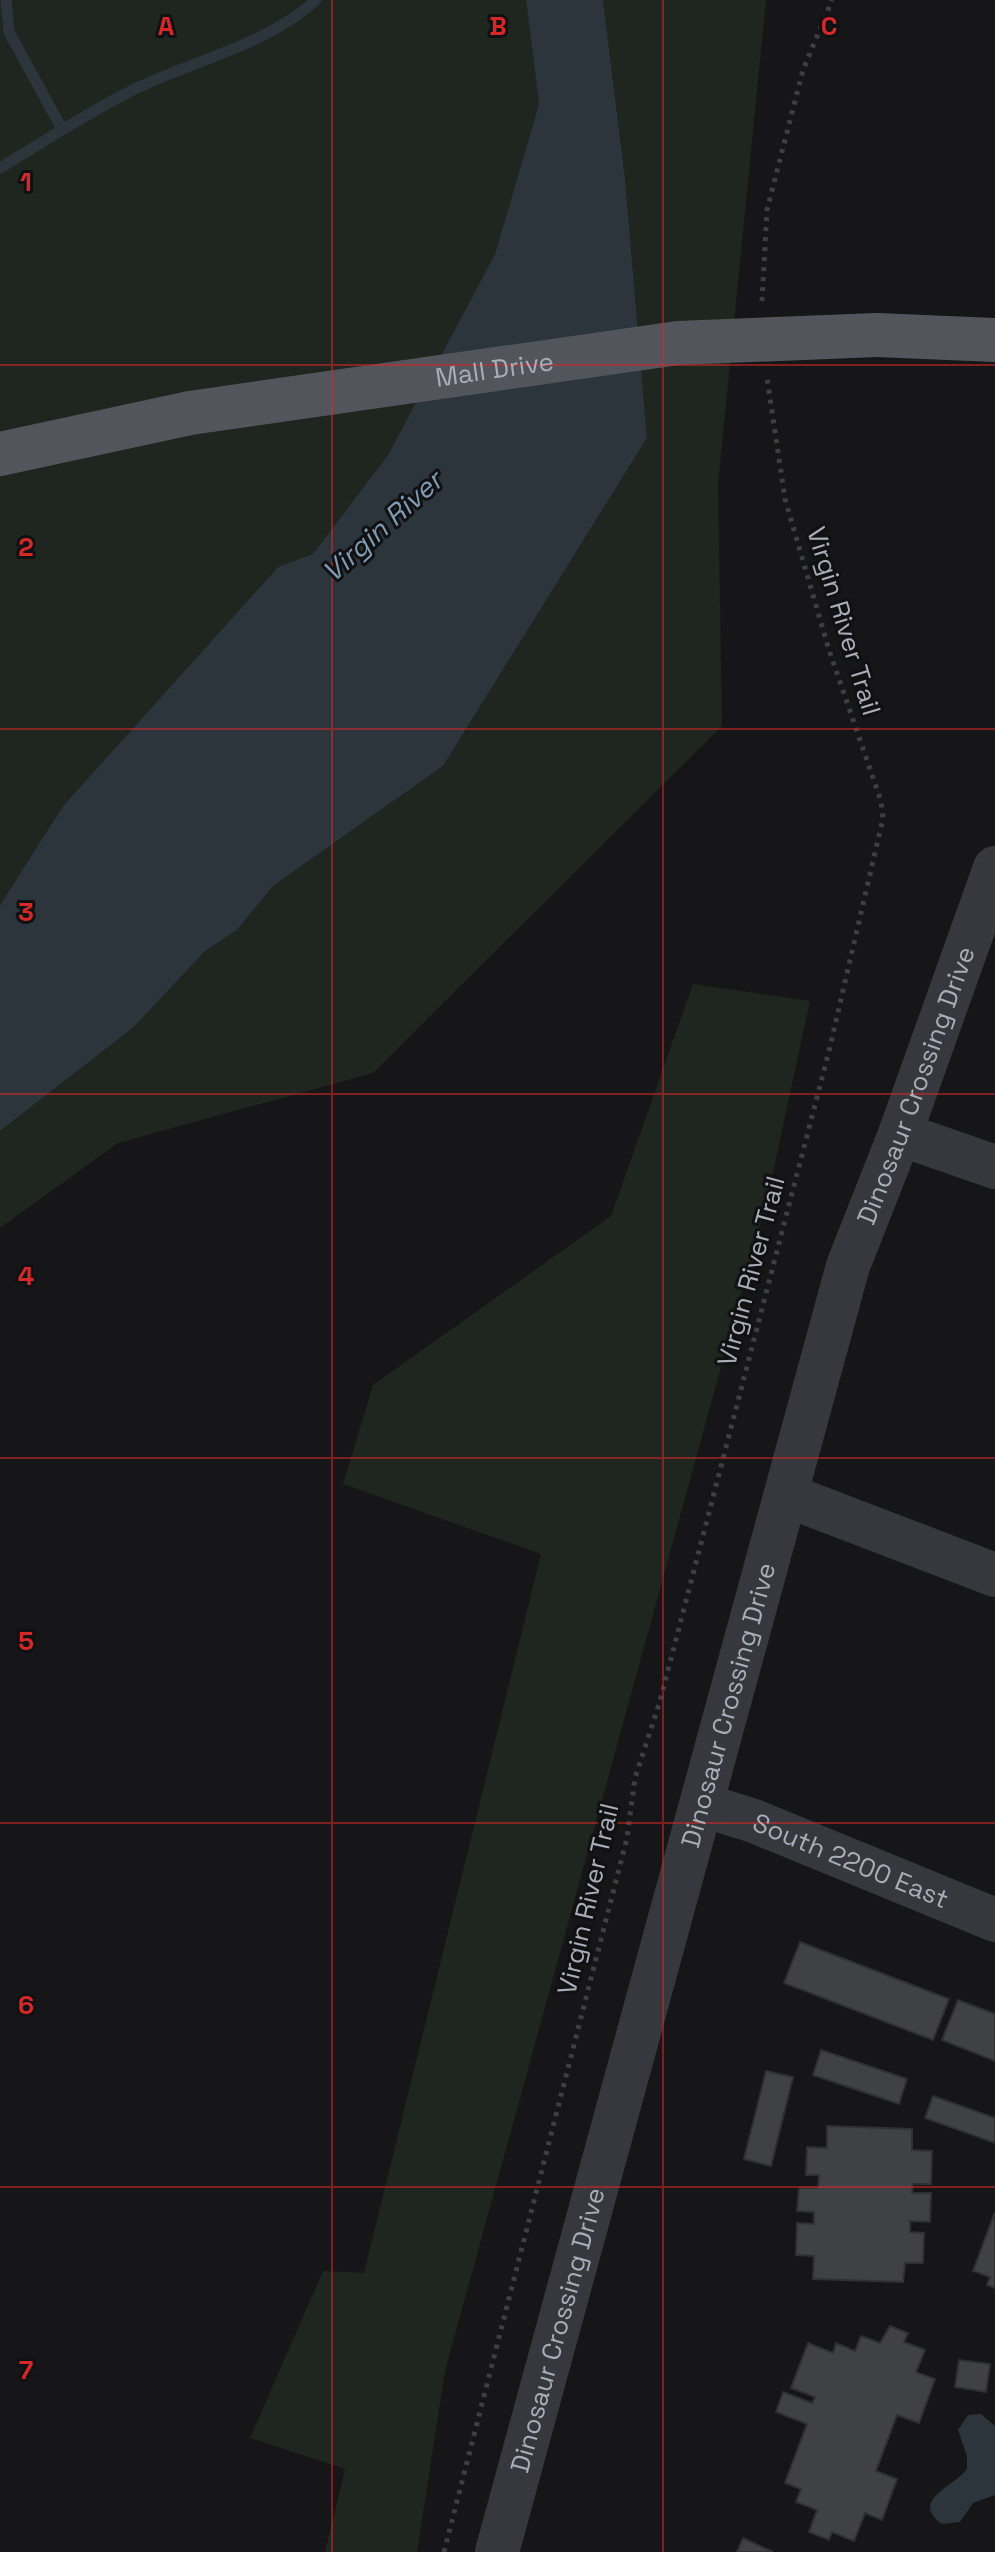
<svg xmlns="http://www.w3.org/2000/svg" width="995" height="2552" viewBox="0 0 995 2552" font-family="'Space Grotesk',sans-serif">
	<rect width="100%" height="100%" fill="#161618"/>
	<g fill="#1e261f">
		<polygon points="0,0 526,0 539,104 495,254 388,455 313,555 278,567 63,806 0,905"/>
		<polygon points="603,0 766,0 718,485 722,726 373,1073 118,1143 0,1228 0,1131 134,1027 205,951 237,930 273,886 443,766 647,438 625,178"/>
		<polygon points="693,984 810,1001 767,1200 445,2371 417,2552 325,2552 345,2469 250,2438 323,2271 364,2273 541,1554 343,1484 373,1385 611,1216"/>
	</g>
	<g fill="#2c353c">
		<polygon points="526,0 603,0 625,178 647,438 443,766 273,886 237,930 205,951 134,1027 0,1131 0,905 63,806 278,567 313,554 388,455 495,254 539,104"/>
		<path d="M 981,2414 L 995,2426 L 995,2495 L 973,2503 L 960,2522 L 942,2524 C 909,2500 955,2486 967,2469 L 967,2456 L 958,2430 L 968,2415 Z"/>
	</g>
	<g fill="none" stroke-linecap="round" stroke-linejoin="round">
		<g stroke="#2c353c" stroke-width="11">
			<polyline points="6,0 9,32 62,129"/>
			<path d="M 0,168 C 44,141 87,113 133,90 C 193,60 266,46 316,0"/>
		</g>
	</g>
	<g fill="#404145" stroke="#303034" stroke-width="2">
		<polygon points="800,1942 949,1999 933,2040 784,1983"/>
		<polygon points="958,2000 995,2014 995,2061 942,2040"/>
		<polygon points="821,2050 907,2079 899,2104 813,2075"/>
		<polygon points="766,2071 793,2077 771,2166 744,2159"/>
		<polygon points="933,2096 995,2118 995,2143 925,2118"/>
		<polygon points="827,2126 912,2129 912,2150 932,2151 931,2184 913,2184 912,2193 931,2193 930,2222 910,2221 910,2232 924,2233 923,2263 905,2263 903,2282 813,2279 814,2256 796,2255 797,2223 814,2224 814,2212 797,2211 799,2188 818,2188 819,2175 806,2175 807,2147 827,2148"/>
		<polygon points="995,2212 995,2288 987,2285 990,2277 973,2271"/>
		<polygon points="890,2326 908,2333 904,2342 925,2350 916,2372 935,2379 919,2423 897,2415 876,2471 897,2479 882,2520 865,2513 854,2541 832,2532 829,2540 809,2532 817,2510 796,2502 801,2489 785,2483 807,2424 776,2412 783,2392 812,2403 815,2397 791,2388 808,2343 833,2353 836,2343 855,2351 861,2336 880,2343"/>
		<polygon points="959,2360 990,2364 986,2392 955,2387"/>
		<polygon points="743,2538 773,2552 737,2552"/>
	</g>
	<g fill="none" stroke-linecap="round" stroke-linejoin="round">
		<g stroke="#3d3f44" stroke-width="5" stroke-dasharray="4 6" stroke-linecap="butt">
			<polyline points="762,301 767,210 803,70 832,0"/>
			<polyline points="444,2552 627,1838 635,1778 660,1701 829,1051 883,818 881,801 829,650 785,499 767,378"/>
		</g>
		<g stroke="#37383d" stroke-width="44">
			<polyline points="900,1134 995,1167"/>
			<polyline points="786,1495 995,1575"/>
			<path id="s1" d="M 703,1805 L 754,1821 L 995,1920"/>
			<path id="s2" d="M 497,2552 L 848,1266 L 900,1134 L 995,868"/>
		</g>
		<polyline stroke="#53555c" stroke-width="44" points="877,335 995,340"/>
		<path stroke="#53555c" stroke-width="44" id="s3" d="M 0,454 L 190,413 L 678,343 L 877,335"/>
	</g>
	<path fill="none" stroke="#d62828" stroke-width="2" stroke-opacity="0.55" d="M 332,0 L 332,2552M 663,0 L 663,2552M 0,365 L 995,365M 0,729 L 995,729M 0,1094 L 995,1094M 0,1458 L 995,1458M 0,1823 L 995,1823M 0,2187 L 995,2187"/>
	<g text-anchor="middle" stroke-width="6" stroke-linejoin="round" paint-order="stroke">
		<g font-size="26" fill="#a8adb8" stroke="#111113">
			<text dy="9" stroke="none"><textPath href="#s3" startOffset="502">Mall Drive</textPath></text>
			<text transform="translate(844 621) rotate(73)" y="9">Virgin River Trail</text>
			<text dy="9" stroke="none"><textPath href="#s2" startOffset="1526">Dinosaur Crossing Drive</textPath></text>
			<text transform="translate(751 1271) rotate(-75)" y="9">Virgin River Trail</text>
			<text dy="9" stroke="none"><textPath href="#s2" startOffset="878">Dinosaur Crossing Drive</textPath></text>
			<text dy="9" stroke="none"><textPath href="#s1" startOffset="158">South 2200 East</textPath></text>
			<text transform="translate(588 1899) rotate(-77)" y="9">Virgin River Trail</text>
			<text dy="9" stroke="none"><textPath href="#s2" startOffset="230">Dinosaur Crossing Drive</textPath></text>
		</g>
		<g font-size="28" font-style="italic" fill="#7f9bb3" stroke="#111113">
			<text transform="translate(382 526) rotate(-42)" y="10">Virgin River</text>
		</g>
	</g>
	<g font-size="26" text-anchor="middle" font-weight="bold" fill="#d62828" stroke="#111113" stroke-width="6" stroke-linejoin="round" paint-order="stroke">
		<text x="166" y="35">A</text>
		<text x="498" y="35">B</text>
		<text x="829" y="35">C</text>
		<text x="26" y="191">1</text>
		<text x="26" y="556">2</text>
		<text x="26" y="921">3</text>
		<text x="26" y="1285">4</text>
		<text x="26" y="1650">5</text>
		<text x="26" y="2014">6</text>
		<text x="26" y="2379">7</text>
	</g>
</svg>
